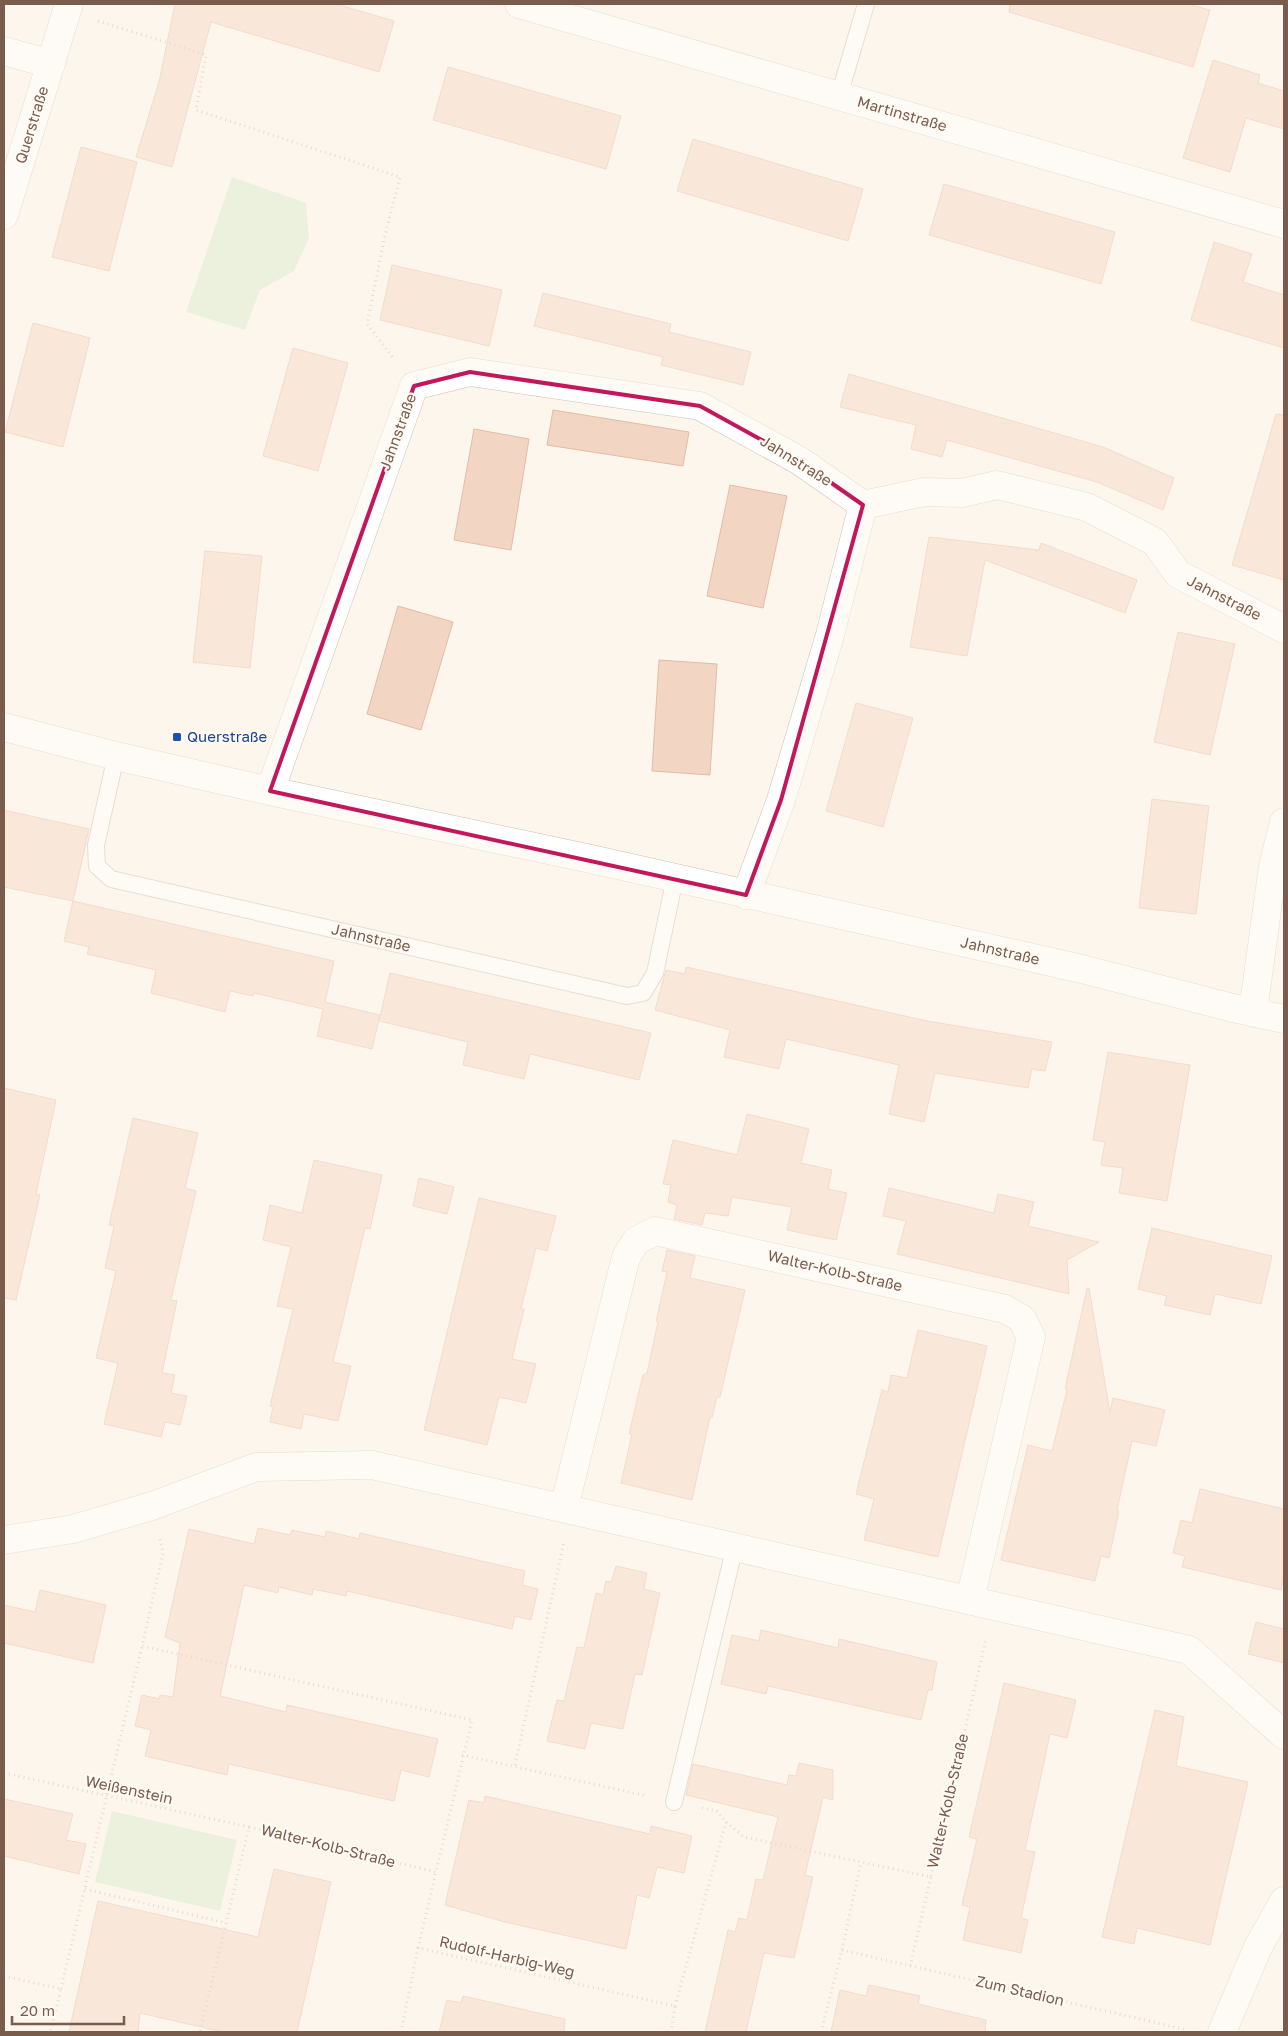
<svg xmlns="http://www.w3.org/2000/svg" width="1288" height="2036" viewBox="0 0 1288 2036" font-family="'Golos Text',sans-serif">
	<rect width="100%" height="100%" fill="#fdf6ec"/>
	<g fill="#d8ecc9">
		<polygon points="232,177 306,203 309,238 294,271 260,290 245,330 186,312"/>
		<polygon points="112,1811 237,1840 220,1911 95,1882"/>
	</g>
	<g fill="#f3d5c3" stroke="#e6bba3">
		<polygon points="175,4 336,4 394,21 379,72 211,22 172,167 136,157 159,82"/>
		<polygon points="1010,4 1187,4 1210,10 1193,67 1009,12"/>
		<polygon points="1213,60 1260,75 1258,83 1284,91 1284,129 1246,118 1230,172 1183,158"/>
		<polygon points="448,67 621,116 606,169 433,120"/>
		<polygon points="693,139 863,189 848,241 677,191"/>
		<polygon points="81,147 137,162 109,271 52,257"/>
		<polygon points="944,184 1115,232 1101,284 929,235"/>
		<polygon points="1214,242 1252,254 1243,282 1284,295 1284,348 1191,320"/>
		<polygon points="392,265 502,290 489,346 380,320"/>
		<polygon points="543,293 671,324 669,332 751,352 743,385 661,365 663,357 534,326"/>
		<polygon points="33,323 90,338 63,447 5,432"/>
		<polygon points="293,348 348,363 318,471 263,456"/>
		<polygon points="849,374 1103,447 1174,478 1163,510 1097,482 947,440 942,457 911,449 916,425 840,407"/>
		<polygon points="553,410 689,432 683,466 547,445"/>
		<polygon points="1276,414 1284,415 1284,580 1232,565"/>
		<polygon points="474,429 529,439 511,550 454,540"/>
		<polygon points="730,485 787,496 763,608 707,596"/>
		<polygon points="929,537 1039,550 1041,543 1137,580 1125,613 985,560 967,656 910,647"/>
		<polygon points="205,551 262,556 250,668 193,662"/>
		<polygon points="398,606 453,622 421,730 367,714"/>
		<polygon points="1178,632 1235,644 1210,755 1154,742"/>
		<polygon points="659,660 717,664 710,775 652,771"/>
		<polygon points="856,703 913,718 883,827 826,811"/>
		<polygon points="1152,799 1209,806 1196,914 1139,908"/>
		<polygon points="4,810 89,829 73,901 4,887"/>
		<polygon points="73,901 334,961 325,1002 380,1015 372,1049 317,1036 323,1009 254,993 253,996 230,991 225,1012 151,993 156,970 87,954 89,947 64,941"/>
		<polygon points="686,967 927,1021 1052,1042 1045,1071 1032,1069 1028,1088 935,1073 924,1122 889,1114 899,1065 786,1039 779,1069 724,1057 730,1030 655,1010 666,970 685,974"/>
		<polygon points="390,973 651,1033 639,1080 530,1054 524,1079 463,1065 468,1042 379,1021"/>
		<polygon points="1108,1052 1190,1065 1167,1201 1119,1193 1123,1168 1101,1165 1105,1142 1093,1140"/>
		<polygon points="4,1088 56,1100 36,1194 40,1195 16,1300 4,1298"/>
		<polygon points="747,1114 809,1129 801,1163 832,1170 828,1189 847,1193 836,1240 787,1230 792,1207 732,1197 728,1216 705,1213 702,1225 674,1219 677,1205 668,1202 671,1185 663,1184 673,1140 737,1155"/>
		<polygon points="133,1118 198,1133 185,1188 196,1191 171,1300 177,1301 162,1373 175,1375 171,1393 187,1396 180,1425 165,1422 161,1437 104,1424 118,1363 96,1358 116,1271 105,1268 114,1226 109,1225"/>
		<polygon points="314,1160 382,1175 370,1229 365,1228 333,1362 351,1366 338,1421 304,1414 301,1429 270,1422 273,1407 270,1406 293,1309 277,1306 291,1247 263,1240 270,1205 302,1213"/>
		<polygon points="419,1178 454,1187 447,1214 413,1206"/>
		<polygon points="889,1188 994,1213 998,1194 1034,1202 1028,1226 1099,1242 1067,1260 1069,1294 897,1254 906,1221 883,1216"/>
		<polygon points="479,1198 556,1216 547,1251 536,1248 521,1309 524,1309 512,1359 536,1364 526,1403 499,1397 487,1445 424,1430"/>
		<polygon points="1152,1228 1272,1256 1261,1304 1215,1294 1210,1315 1164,1305 1167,1296 1138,1289"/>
		<polygon points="667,1250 695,1256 690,1278 745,1290 720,1397 717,1397 712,1418 710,1417 692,1500 621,1483 632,1434 629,1434 643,1375 647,1373 658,1322 656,1322 667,1272 662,1271"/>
		<polygon points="1087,1288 1089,1288 1110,1413 1113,1398 1165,1410 1156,1446 1132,1441 1117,1510 1119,1511 1109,1558 1101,1556 1095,1581 1001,1560 1028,1445 1052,1451 1067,1390 1065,1389"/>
		<polygon points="918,1330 987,1346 938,1557 864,1540 874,1499 856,1494 882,1390 888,1392 891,1375 907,1378"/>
		<polygon points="1200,1489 1284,1509 1284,1574 1281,1590 1182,1567 1185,1556 1173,1553 1181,1520 1192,1523"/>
		<polygon points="258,1528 290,1535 292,1530 325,1537 326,1531 359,1539 360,1533 525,1571 522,1585 538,1589 531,1620 515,1616 512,1629 347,1591 346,1596 313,1589 312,1595 279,1587 278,1593 244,1585 220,1696 286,1712 287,1705 438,1739 429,1777 401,1770 394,1801 229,1764 227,1775 145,1756 151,1730 135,1726 142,1695 159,1699 160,1695 173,1697 180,1643 165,1637 189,1529 254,1544"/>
		<polygon points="616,1566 647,1573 644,1589 660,1593 642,1675 635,1674 623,1729 591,1723 585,1749 547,1741 557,1700 564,1701 577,1647 584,1648 596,1593 603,1595 606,1581 611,1582"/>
		<polygon points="40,1590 106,1605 93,1663 4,1643 4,1605 35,1612"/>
		<polygon points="1256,1622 1284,1629 1284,1663 1248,1654"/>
		<polygon points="761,1630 838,1648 839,1639 937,1662 932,1690 928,1690 921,1720 768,1686 766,1694 721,1684 732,1635 759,1641"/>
		<polygon points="1004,1683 1076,1700 1067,1738 1050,1734 1025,1850 1035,1852 1021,1918 1028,1920 1021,1953 963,1940 970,1907 962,1905 977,1839 969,1837"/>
		<polygon points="1155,1710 1184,1717 1176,1766 1248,1782 1210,1945 1137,1928 1134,1944 1102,1937"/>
		<polygon points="799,1763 833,1770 833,1800 823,1797 805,1875 813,1877 794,1958 764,1953 746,2032 705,2032 728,1930 735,1932 739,1918 747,1920 756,1879 763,1880 778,1817 686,1795 693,1764 787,1785 789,1775 796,1776"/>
		<polygon points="485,1796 650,1834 651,1826 692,1836 684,1873 657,1867 649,1898 637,1895 626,1949 505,1922 445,1905 469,1800 484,1803"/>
		<polygon points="4,1799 73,1814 66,1840 86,1844 79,1874 4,1856"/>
		<polygon points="274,1869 331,1882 297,2032 223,2032 140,2013 138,2032 69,2032 98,1901 258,1937"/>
		<polygon points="869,1985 920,1996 918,2004 986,2020 985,2032 831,2032 840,1990 866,1996"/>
		<polygon points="463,1996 565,2019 564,2032 439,2032 447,2000 461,2003"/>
	</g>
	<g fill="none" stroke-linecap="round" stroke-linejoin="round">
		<defs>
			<g id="lane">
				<polyline points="839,96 866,4"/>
				<polyline points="116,756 96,845 97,866 111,879 627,996 643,993 655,973 675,878"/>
				<polyline points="674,1802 735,1546"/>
			</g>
			<g id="street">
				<polyline points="519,4 1284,224"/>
				<polyline points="4,51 51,64"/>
				<polyline points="4,215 69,4"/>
				<polyline points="4,727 116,756 270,791 591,859 1082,969 1233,1008 1284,1019"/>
				<polyline points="270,791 414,386 470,372 700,406 800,461 863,505 924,492 962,493 997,485 1087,507 1155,542 1178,574 1284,629"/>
				<polyline points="746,895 781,800 830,635 863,505"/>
				<polyline points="1253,1012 1273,866 1284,822"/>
				<polyline points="564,1508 626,1257 636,1241 655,1231 1005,1309 1022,1319 1031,1337 970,1600"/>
				<polyline points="4,1540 73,1529 152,1506 256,1467 372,1465 1189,1650 1284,1735"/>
				<polyline points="1222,2032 1258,1947 1284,1901"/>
			</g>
		</defs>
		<use href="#lane" stroke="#d1beb0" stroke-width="18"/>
		<use href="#street" stroke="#d1beb0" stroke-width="29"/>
		<g stroke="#d9b8a5" stroke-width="3" stroke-dasharray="1 4" stroke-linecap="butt">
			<polyline points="98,21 206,55 196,110 400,177 385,235 367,324 394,359"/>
			<polyline points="160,1539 163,1553 142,1646 472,1720 436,1872 249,1827 200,2032"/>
			<polyline points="462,1755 647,1796"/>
			<polyline points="515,1765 564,1542"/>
			<polyline points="4,1773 249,1827"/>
			<polyline points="702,1808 717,1811 726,1822 744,1837 931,1877 986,1639"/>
			<polyline points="85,1889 226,1923"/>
			<polyline points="418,1948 436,1872"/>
			<polyline points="842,1950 1188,2030"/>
			<polyline points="910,1966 931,1877"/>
			<polyline points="4,1976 61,1989 50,2032"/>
			<polyline points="61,1989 142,1646"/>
			<polyline points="675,2006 726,1822"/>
			<polyline points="401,2032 418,1948 675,2006 671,2032"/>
			<polyline points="821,2032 842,1950 861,1862"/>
		</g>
		<use href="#lane" stroke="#fff" stroke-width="16"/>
		<use href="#street" stroke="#fff" stroke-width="28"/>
	</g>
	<path d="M0 0H1288V2036H0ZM 470,372 L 700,406 L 800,461 L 863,505 L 781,800 L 746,895 L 270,791 L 414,386 Z" fill="#fdf6ec" fill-opacity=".55" fill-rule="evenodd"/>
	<path fill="none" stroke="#c2185b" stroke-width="4" stroke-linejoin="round" d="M 470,372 L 700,406 L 800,461 L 863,505 L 781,800 L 746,895 L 270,791 L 414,386 Z"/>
	<rect fill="#1a4fb4" stroke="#fffaf3" stroke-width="2" x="172" y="732" width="10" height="10" rx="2.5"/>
	<g text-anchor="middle" stroke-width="4.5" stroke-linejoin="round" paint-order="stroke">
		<g font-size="15" fill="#7a5c4d" stroke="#fffaf3">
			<text transform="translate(902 114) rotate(16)" y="5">Martinstraße</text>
			<text transform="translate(32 125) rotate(-73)" y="5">Querstraße</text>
			<text transform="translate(398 432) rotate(-70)" y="5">Jahnstraße</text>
			<text transform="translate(796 461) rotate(32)" y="5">Jahnstraße</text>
			<text transform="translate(1224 598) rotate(27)" y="5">Jahnstraße</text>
			<text transform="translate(371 938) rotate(13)" y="5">Jahnstraße</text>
			<text transform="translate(1000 951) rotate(13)" y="5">Jahnstraße</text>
			<text transform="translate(835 1271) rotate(13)" y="5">Walter-Kolb-Straße</text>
			<text transform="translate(129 1790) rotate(12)" y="5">Weißenstein</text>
			<text transform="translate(948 1801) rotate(-77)" y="5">Walter-Kolb-Straße</text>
			<text transform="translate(328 1846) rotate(14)" y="5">Walter-Kolb-Straße</text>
			<text transform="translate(507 1957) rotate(13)" y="5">Rudolf-Harbig-Weg</text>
			<text transform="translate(1020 1991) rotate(13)" y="5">Zum Stadion</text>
		</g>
		<g font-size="15" fill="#164399" stroke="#fffaf3" text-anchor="start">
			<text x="187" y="742">Querstraße</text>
		</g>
	</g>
	<rect width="1288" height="2036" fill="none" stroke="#7a5c4d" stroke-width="10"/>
	<path d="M12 2016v8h112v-8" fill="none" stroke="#7a5c4d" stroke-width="2.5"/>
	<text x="20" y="2016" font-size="15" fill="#7a5c4d" stroke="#fffaf3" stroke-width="4" paint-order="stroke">20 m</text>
</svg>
